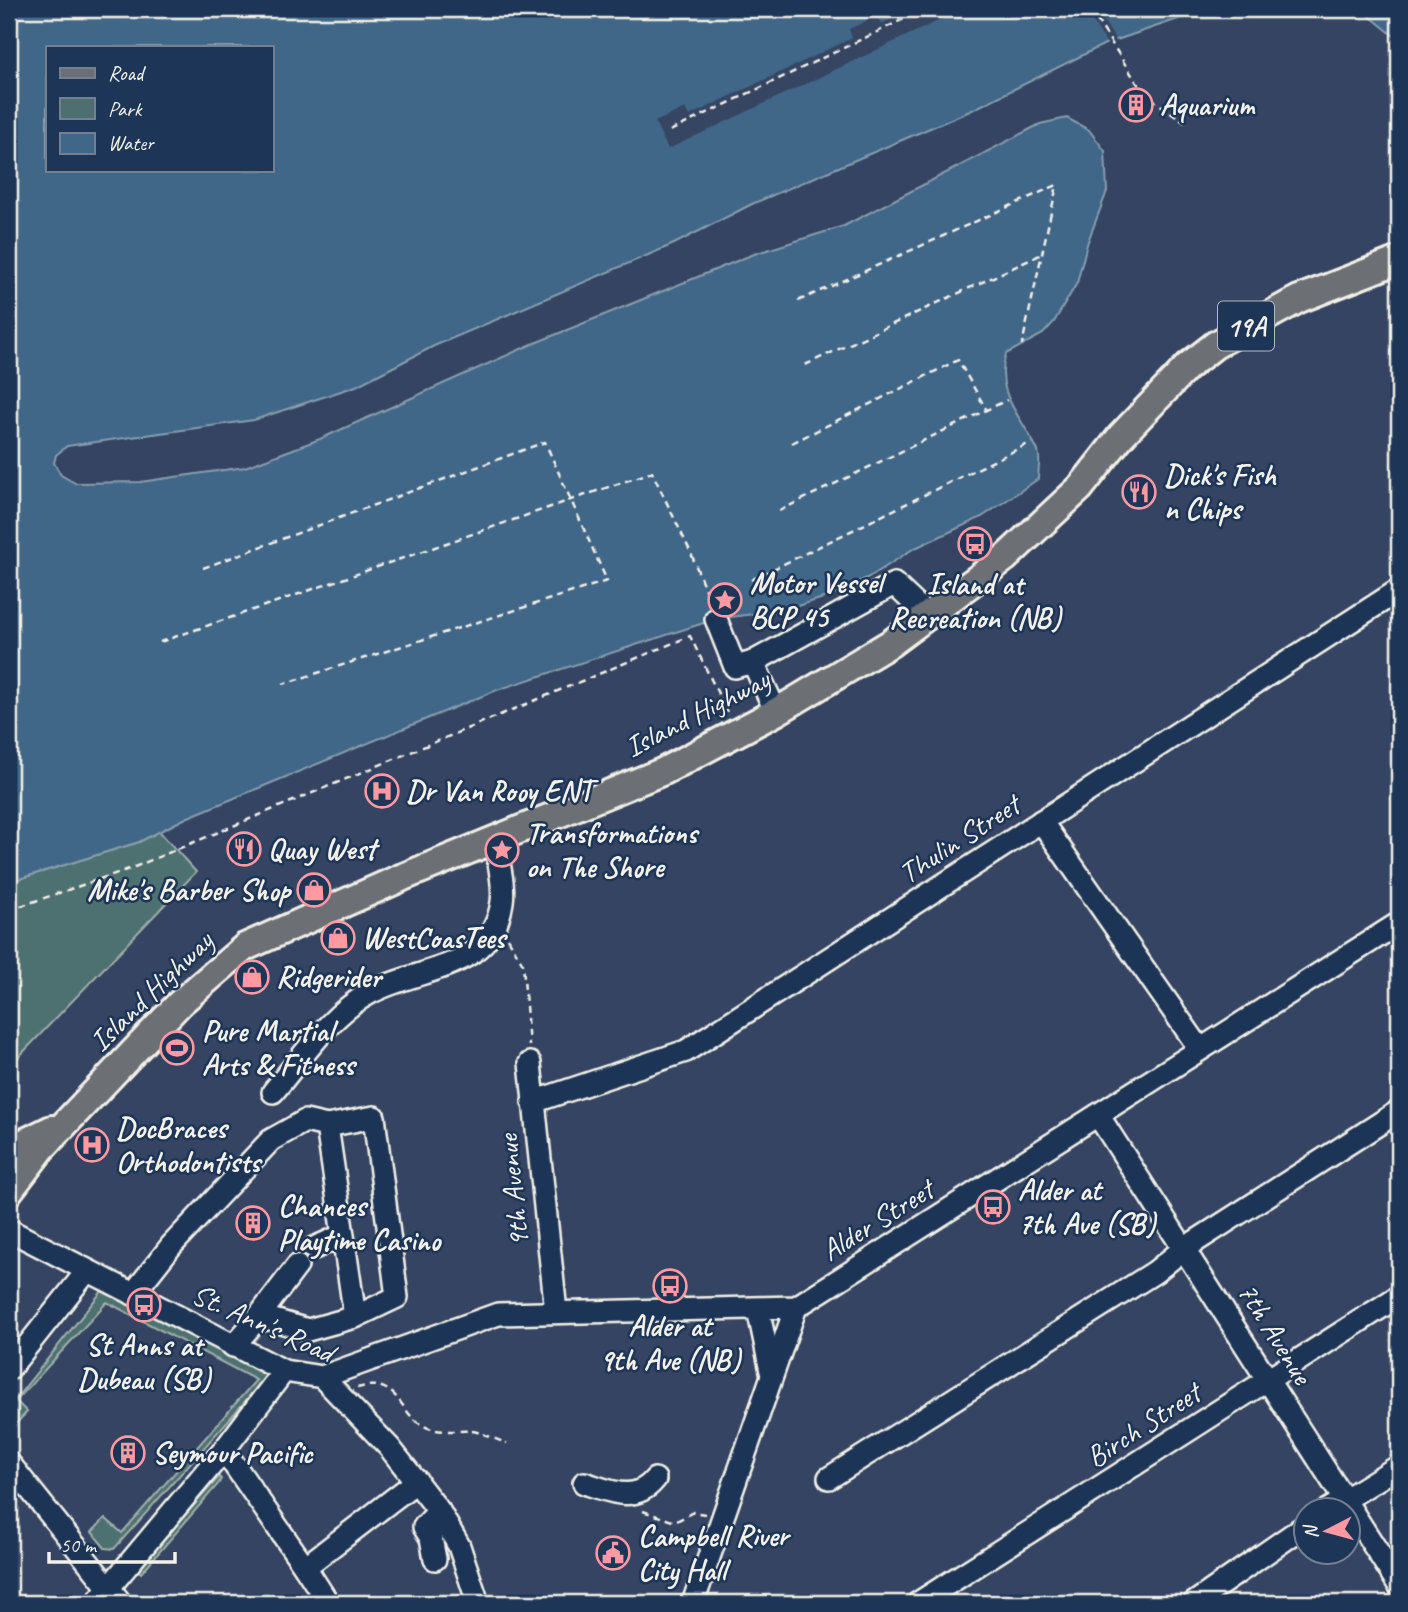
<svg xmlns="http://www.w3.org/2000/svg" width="1408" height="1612" viewBox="0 0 1408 1612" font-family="Caveat,sans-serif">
	<rect width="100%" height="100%" fill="#344462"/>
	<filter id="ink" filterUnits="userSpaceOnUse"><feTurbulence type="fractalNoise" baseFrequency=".0143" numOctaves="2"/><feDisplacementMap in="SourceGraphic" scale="14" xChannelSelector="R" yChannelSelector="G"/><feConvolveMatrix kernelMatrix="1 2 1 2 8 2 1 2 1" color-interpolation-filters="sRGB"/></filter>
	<g filter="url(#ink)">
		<g fill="#4e6f70" stroke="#a1b0ac" stroke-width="2">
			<polygon points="159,831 196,872 9,1067 9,882 139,842"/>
			<polygon points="102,1291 206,1344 209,1339 272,1371 114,1549 105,1548 92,1532 105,1518 122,1533 256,1380 107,1302 16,1401 27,1412 12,1428 9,1423 9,1407"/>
			<polygon points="219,1477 221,1479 219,1483 141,1573 137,1569"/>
		</g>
		<g fill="#406688" stroke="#889eae" stroke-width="2" fill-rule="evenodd">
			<path d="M 9,9 L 1221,9 L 1190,15 L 1105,44 L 970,111 L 752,204 L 674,244 L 434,346 L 356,386 L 254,420 L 67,446 L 56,455 L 54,463 L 61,475 L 75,483 L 140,482 L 245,467 L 320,439 L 530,345 L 754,254 L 844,226 L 1040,124 L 1067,118 L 1089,130 L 1105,151 L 1107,191 L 1087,244 L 1077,283 L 1054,322 L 1043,334 L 1006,354 C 993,394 1024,419 1038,451 C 1041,459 1038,471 1038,479 L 982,517 L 913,549 L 873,575 L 830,596 L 784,610 L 716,619 L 497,690 L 186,818 L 139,842 L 9,882 ZM 47,47 L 271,47 L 271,170 L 47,170 Z"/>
			<polygon points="1361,9 1399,9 1399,40"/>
		</g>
		<g fill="#344462">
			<polygon points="914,9 963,9 668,149 655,122 685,108 689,116 852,38 849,29 877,16 881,24"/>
			<polygon points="1085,9 1096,9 1118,44 1109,47"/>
		</g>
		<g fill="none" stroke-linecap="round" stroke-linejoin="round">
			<defs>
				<g id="minor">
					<polyline points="716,619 735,667 753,662"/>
					<polyline points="776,712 753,662 894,584 928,616"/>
					<polyline points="1041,821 1200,1049"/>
					<polyline points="530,1063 556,1312"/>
					<path d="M 273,1092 C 302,1058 330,1014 370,993 C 420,966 492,972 502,902 C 505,883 497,858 495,839"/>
					<polyline points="533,1102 686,1051 1399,590"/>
					<polyline points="1098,1115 1399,1585"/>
					<polygon points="374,1117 397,1297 355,1317 327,1126"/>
					<polyline points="9,1230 284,1371 322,1377 390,1448 439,1511 459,1546 478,1603"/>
					<polyline points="314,1248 341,1236"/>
					<polyline points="133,1294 171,1246 271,1140 305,1121 327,1126"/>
					<polyline points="758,1309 771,1371"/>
					<polyline points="253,1324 297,1266"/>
					<polyline points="233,1346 253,1324 267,1318 308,1330 355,1317"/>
					<polyline points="9,1369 87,1271"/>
					<polyline points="322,1377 498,1314 796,1307 1399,923"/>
					<polyline points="224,1450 305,1567 417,1481"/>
					<polyline points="9,1463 121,1603"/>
					<polyline points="829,1478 1155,1272 1185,1248 1399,1111"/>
					<path d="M 584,1483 C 610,1491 635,1504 655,1479"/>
					<polyline points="1328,1510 1399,1466"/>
					<polyline points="435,1559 431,1538 424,1527 439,1511"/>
					<polyline points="305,1567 328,1603"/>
					<polyline points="96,1603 224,1450 284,1371"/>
					<polyline points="693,1603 796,1307"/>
					<polyline points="918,1603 1399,1296"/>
					<polyline points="1194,1603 1306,1525"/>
				</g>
				<g id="major">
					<polyline points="9,1150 52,1129"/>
					<polyline points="9,1191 42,1148 180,1003 245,947 403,877 664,771 776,712 891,643 1005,558 1080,488 1121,436 1188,366 1215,345 1299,299 1399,260"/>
				</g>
			</defs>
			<use href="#minor" stroke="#f4f1e8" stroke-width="26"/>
			<use href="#major" stroke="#f4f1e8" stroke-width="32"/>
			<g stroke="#f4f1e8" stroke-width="2.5" stroke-dasharray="7 5" stroke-linecap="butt">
				<polyline points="1090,9 1137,83 1156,102 1185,122"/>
				<polyline points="670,131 925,9"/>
				<polyline points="798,301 1057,185 1022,345"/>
				<polyline points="805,365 1040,255"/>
				<polyline points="792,443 958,360 986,409"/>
				<polyline points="779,511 1007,400"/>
				<polyline points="203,568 545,442 607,581 283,684"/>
				<polyline points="751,580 1032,442"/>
				<polyline points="160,642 652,472 691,553 709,600"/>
				<polyline points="9,910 132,868 690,636 727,712"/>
				<polyline points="508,938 523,964 529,1046"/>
				<path d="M 357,1388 C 399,1376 399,1413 422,1425 C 439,1434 454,1430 471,1431 C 482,1432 496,1440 507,1443"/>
				<polyline points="643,1511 675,1522 693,1512 705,1514"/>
			</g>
			<use href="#minor" stroke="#1d3557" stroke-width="21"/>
			<use href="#major" stroke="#6c6f75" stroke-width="26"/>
		</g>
	</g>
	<defs>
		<symbol id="building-ring" viewBox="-11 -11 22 22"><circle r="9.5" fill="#1d3557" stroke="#ff9aa2" stroke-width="1.5"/><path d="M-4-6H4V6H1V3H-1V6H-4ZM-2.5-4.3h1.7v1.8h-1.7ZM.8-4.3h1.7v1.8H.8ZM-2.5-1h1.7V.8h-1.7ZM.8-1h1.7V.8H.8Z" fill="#ff9aa2"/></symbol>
		<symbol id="restaurant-ring" viewBox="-11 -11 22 22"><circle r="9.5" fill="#1d3557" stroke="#ff9aa2" stroke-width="1.5"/><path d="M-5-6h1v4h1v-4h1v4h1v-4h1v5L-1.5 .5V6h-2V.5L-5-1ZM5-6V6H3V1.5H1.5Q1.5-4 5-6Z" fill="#ff9aa2"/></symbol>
		<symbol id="bus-ring" viewBox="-11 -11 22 22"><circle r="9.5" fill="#1d3557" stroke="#ff9aa2" stroke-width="1.5"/><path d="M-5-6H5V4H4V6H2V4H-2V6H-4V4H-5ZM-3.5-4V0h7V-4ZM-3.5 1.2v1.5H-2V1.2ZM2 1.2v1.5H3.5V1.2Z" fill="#ff9aa2"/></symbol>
		<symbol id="sight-ring" viewBox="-11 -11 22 22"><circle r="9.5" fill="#1d3557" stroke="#ff9aa2" stroke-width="1.5"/><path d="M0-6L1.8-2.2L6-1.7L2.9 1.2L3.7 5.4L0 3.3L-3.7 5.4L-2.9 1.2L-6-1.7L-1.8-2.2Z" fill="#ff9aa2"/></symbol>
		<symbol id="hospital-ring" viewBox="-11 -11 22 22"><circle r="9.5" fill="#1d3557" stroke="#ff9aa2" stroke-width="1.5"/><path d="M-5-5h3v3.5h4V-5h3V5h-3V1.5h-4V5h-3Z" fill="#ff9aa2"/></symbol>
		<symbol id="shop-ring" viewBox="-11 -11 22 22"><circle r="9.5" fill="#1d3557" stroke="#ff9aa2" stroke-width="1.5"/><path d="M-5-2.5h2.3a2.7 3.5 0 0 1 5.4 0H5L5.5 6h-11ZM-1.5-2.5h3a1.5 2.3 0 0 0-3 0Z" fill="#ff9aa2"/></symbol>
		<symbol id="stadium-ring" viewBox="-11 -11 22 22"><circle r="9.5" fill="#1d3557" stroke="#ff9aa2" stroke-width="1.5"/><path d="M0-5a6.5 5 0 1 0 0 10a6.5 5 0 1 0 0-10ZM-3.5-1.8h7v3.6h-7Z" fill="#ff9aa2"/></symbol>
		<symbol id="civic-ring" viewBox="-11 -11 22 22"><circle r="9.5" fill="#1d3557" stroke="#ff9aa2" stroke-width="1.5"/><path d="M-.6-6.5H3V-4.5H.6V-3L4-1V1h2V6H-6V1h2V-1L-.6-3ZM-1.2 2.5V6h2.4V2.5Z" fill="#ff9aa2"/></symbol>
	</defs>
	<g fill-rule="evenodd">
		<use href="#building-ring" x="1117" y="86" width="38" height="38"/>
		<use href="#restaurant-ring" x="1120" y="473" width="38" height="38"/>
		<use href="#bus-ring" x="956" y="525" width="38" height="38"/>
		<use href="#sight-ring" x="706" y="581" width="38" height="38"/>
		<use href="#hospital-ring" x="363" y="772" width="38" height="38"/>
		<use href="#restaurant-ring" x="225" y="830" width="38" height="38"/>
		<use href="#sight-ring" x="483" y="831" width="38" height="38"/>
		<use href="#shop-ring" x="295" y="871" width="38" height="38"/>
		<use href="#shop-ring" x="319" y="919" width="38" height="38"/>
		<use href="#shop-ring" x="233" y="958" width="38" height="38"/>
		<use href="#stadium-ring" x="158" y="1029" width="38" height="38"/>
		<use href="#hospital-ring" x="73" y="1126" width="38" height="38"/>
		<use href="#bus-ring" x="974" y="1188" width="38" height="38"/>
		<use href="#building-ring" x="234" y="1204" width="38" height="38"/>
		<use href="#bus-ring" x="651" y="1267" width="38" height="38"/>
		<use href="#bus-ring" x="125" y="1286" width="38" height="38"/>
		<use href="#building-ring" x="109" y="1434" width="38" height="38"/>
		<use href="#civic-ring" x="594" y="1534" width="38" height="38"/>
	</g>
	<g text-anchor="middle" stroke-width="5" stroke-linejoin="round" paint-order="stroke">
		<rect fill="#1d3557" stroke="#b4b9bc" stroke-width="2" x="1218" y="301.5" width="56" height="49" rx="5"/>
		<g font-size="28" font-weight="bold" fill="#f4f1e8">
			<text x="1246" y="336">19A</text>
		</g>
		<g font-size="30" font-weight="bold" fill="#f4f1e8" stroke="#1d3557" text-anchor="start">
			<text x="1160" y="115">Aquarium</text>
			<text x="1164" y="485">Dick's Fish<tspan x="1164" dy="34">n Chips</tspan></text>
			<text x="750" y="593">Motor Vessel<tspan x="750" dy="34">BCP 45</tspan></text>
			<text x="975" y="594" text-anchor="middle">Island at<tspan x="975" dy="34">Recreation (NB)</tspan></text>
			<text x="406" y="801">Dr Van Rooy ENT</text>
			<text x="526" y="843">Transformations<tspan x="526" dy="34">on The Shore</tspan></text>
			<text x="268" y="859">Quay West</text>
			<text x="290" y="900" text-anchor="end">Mike's Barber Shop</text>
			<text x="362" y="948">WestCoasTees</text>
			<text x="276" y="987">Ridgerider</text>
			<text x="202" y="1041">Pure Martial<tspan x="202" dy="34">Arts &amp; Fitness</tspan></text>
			<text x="116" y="1138">DocBraces<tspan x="116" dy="34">Orthodontists</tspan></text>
			<text x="1018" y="1200">Alder at<tspan x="1018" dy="34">7th Ave (SB)</tspan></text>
			<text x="278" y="1216">Chances<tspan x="278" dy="34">Playtime Casino</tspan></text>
			<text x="670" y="1336" text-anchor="middle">Alder at<tspan x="670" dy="34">9th Ave (NB)</tspan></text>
			<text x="144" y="1355" text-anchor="middle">St Anns at<tspan x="144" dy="34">Dubeau (SB)</tspan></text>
			<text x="152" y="1463">Seymour Pacific</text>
			<text x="638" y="1546">Campbell River<tspan x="638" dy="34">City Hall</tspan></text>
		</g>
		<g font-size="30" fill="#f4f1e8" stroke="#1d3557">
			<text transform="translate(697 713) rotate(-27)" y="10">Island Highway</text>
			<text transform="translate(959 839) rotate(-33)" y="10">Thulin Street</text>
			<text transform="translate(151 991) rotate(-44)" y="10">Island Highway</text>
			<text transform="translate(513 1191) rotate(-96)" y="10">9th Avenue</text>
			<text transform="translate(877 1220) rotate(-32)" y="10">Alder Street</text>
			<text transform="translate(263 1323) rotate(24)" y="10">St. Ann's Road</text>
			<text transform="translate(1275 1333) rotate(58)" y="10">7th Avenue</text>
			<text transform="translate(1143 1425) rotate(-33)" y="10">Birch Street</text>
		</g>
	</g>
	<rect width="1408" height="1612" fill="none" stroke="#1d3557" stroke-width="35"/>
	<rect x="18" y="18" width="1373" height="1577" fill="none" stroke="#f4f1e8" stroke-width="2.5" filter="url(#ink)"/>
	<rect x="46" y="46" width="228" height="126" fill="#1d3557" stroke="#738091" stroke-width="2"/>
	<rect x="60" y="68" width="35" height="10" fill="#6c6f75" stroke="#738091" stroke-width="2"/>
	<text x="108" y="80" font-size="21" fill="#f4f1e8">Road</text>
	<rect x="60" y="98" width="35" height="21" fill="#4e6f70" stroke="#738091" stroke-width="2"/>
	<text x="108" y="116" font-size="21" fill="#f4f1e8">Park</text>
	<rect x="60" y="133" width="35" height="21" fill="#406688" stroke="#738091" stroke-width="2"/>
	<text x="108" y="150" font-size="21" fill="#f4f1e8">Water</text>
	<g transform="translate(1327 1531) rotate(264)"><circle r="33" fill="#1d3557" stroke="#738091" stroke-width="2"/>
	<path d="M0-5L12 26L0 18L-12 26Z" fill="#ff9aa2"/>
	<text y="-10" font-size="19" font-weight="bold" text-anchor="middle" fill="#f4f1e8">N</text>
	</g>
	<path d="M49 1552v10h126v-10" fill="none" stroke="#f4f1e8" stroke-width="3.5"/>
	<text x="60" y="1552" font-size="21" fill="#f4f1e8" stroke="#1d3557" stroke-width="5" paint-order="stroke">50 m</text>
</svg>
